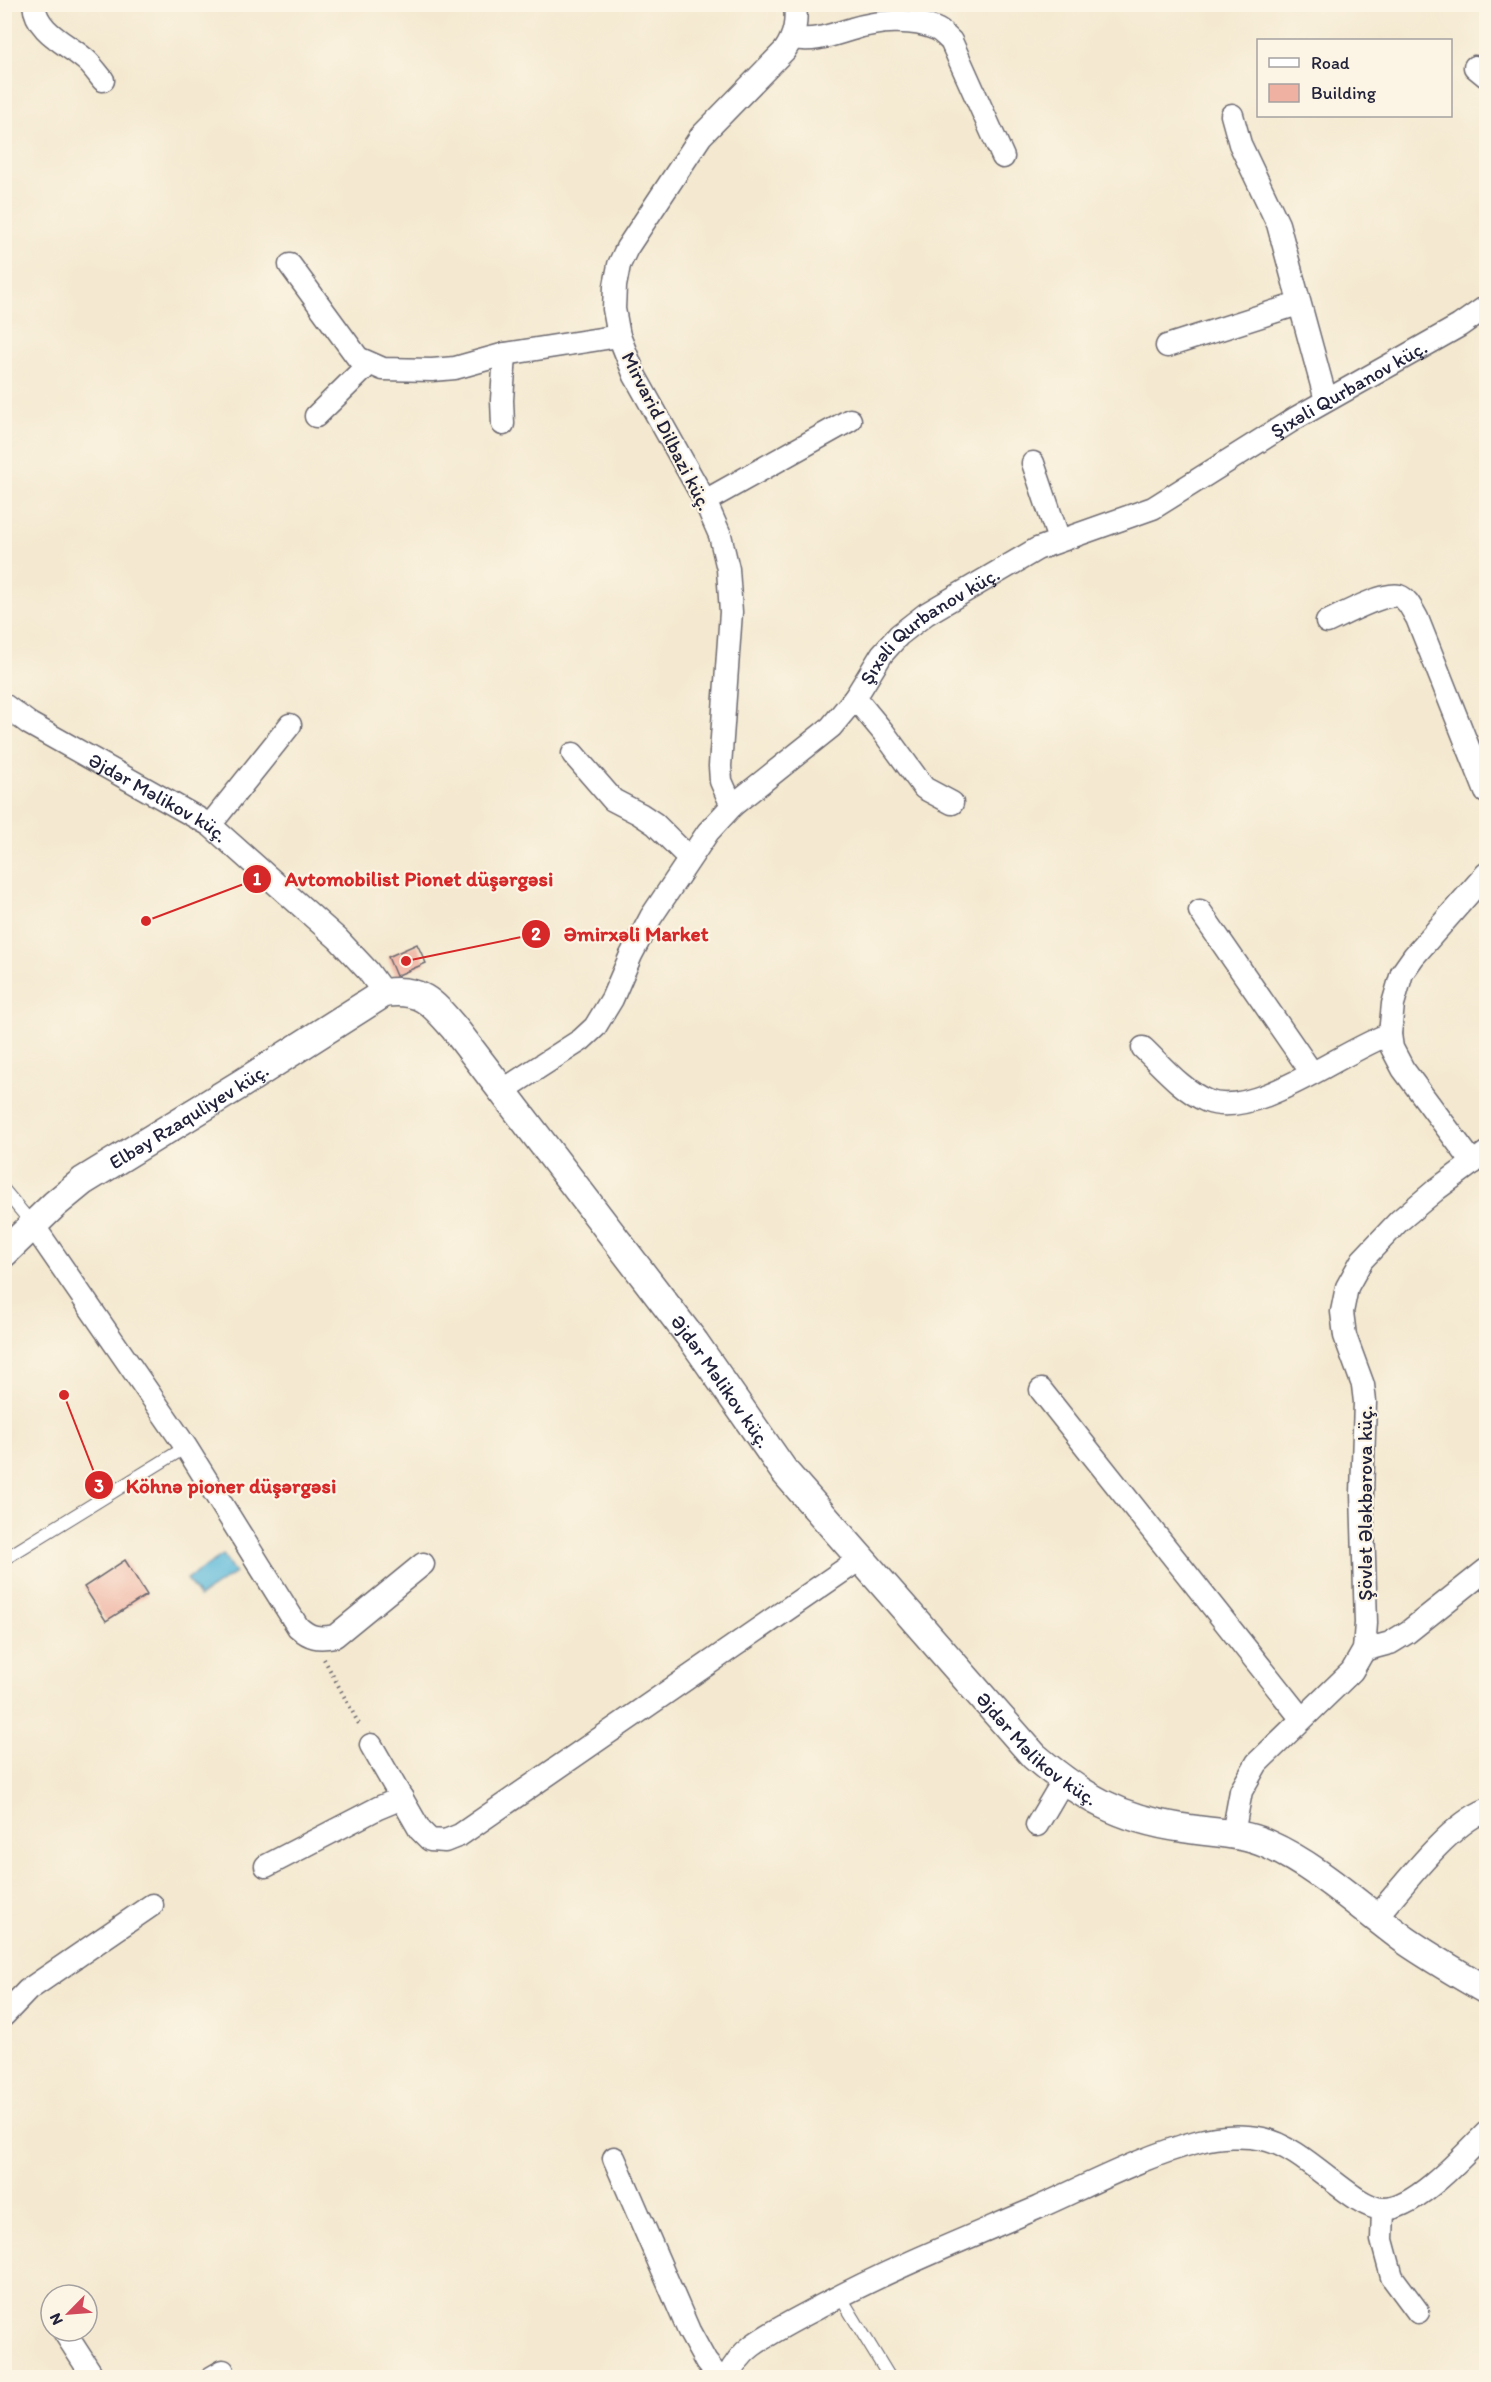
<svg xmlns="http://www.w3.org/2000/svg" width="1491" height="2382" viewBox="0 0 1491 2382" font-family="Itim,sans-serif">
	<rect width="100%" height="100%" fill="#fcf5e5"/>
	<filter id="ink" filterUnits="userSpaceOnUse"><feTurbulence type="fractalNoise" baseFrequency=".0167" numOctaves="2"/><feDisplacementMap in="SourceGraphic" scale="12" xChannelSelector="R" yChannelSelector="G"/><feConvolveMatrix kernelMatrix="1 2 1 2 8 2 1 2 1" color-interpolation-filters="sRGB"/></filter>
	<filter id="wash" filterUnits="userSpaceOnUse"><feTurbulence type="fractalNoise" baseFrequency=".008" numOctaves="4" result="noise"/><feDisplacementMap in="SourceGraphic" scale="24" xChannelSelector="R" yChannelSelector="G"/><feGaussianBlur stdDeviation="1.35" result="paint"/><feColorMatrix in="noise" values="0 0 0 0 0 0 0 0 0 0 0 0 0 0 0 0 0 1.4 0 .05"/><feComposite in="paint" operator="in"/></filter>
	<g filter="url(#wash)">
		<rect width="100%" height="100%" fill="#f4e9d0"/>
		<polygon fill="#5ebbdc" stroke="#406e8c" stroke-width="1.5" points="223,1555 235,1573 199,1597 187,1579"/>
		<g id="blocks">
			<g fill="#efb1a1">
				<polygon points="417,944 426,963 396,976 388,957"/>
				<polygon points="125,1560 147,1595 106,1621 84,1587"/>
			</g>
		</g>
	</g>
	<g filter="url(#ink)">
		<use href="#blocks" fill-opacity="0" stroke="#6c686f" stroke-width="1.5"/>
		<g fill="none" stroke-linecap="round" stroke-linejoin="round">
			<defs>
				<g id="service">
					<polyline points="4,1190 33,1225"/>
					<polyline points="9,1556 186,1447"/>
					<polyline points="840,2296 890,2378"/>
				</g>
				<g id="minor">
					<path d="M 34,4 C 36,33 69,44 88,62 C 93,67 98,74 103,80"/>
					<path d="M 793,38 C 815,42 831,35 852,29 C 877,21 912,18 936,29 C 942,31 946,37 951,41 L 1003,157"/>
					<polyline points="1475,67 1486,76"/>
					<polyline points="1232,115 1240,144 1278,224 1326,400"/>
					<polyline points="290,265 358,358 383,369 432,370 455,368 505,354 619,336"/>
					<polyline points="1167,346 1298,304"/>
					<polyline points="316,416 369,364"/>
					<polyline points="503,424 502,400 505,354"/>
					<polyline points="1033,463 1059,540"/>
					<polyline points="705,501 850,420"/>
					<path d="M 1327,622 C 1342,615 1384,592 1399,596 C 1408,599 1412,610 1417,618 L 1486,792"/>
					<polyline points="855,698 884,733 924,788 952,803"/>
					<path id="s1" d="M 4,705 L 30,724 L 210,825 L 338,939 L 368,971 L 384,993"/>
					<polyline points="573,754 613,800 640,814 655,824 689,858"/>
					<path d="M 732,806 L 721,781 L 720,766 L 731,612 L 728,569 L 720,535 L 705,501 L 635,376 L 619,336 L 614,309 L 615,286 L 619,265 L 627,248 L 701,136 L 785,50 C 795,35 797,22 795,4"/>
					<polyline points="210,825 290,725"/>
					<polyline points="1200,911 1312,1073"/>
					<path d="M 1143,1048 C 1162,1066 1183,1091 1207,1101 C 1255,1120 1343,1050 1390,1034"/>
					<path id="s2" d="M 502,1091 L 581,1040 L 595,1027 L 612,999 L 631,955 L 651,917 L 708,832 L 732,806 L 831,727 L 855,698 L 882,654 L 899,635 L 926,614 L 1037,549 L 1153,508 L 1296,418 L 1459,326 L 1486,307"/>
					<polyline points="1473,1163 1403,1069 1392,1048 1390,1034 1393,1004 1402,973 1414,956 1486,874"/>
					<path d="M 33,1225 L 186,1447 L 298,1627 C 310,1638 318,1639 335,1636 L 423,1564"/>
					<polyline points="1041,1390 1301,1718"/>
					<polyline points="1364,1650 1390,1643 1408,1632 1486,1570"/>
					<polyline points="371,1745 420,1830 430,1840 445,1841 460,1835 860,1559"/>
					<polyline points="1037,1825 1063,1781"/>
					<polyline points="1233,1834 1241,1791 1257,1763 1352,1671 1364,1650 1366,1623 1362,1493 1365,1402 1363,1385 1345,1336 1342,1312 1347,1287 1362,1260 1399,1221 1437,1189 1486,1153"/>
					<polyline points="266,1866 378,1808 402,1798"/>
					<path d="M 1376,1917 C 1404,1885 1447,1826 1486,1810"/>
					<polyline points="4,2015 28,1990 152,1905"/>
					<polyline points="614,2158 689,2331 706,2362 719,2378"/>
					<polyline points="1383,2209 1382,2240 1392,2277 1418,2312"/>
					<polyline points="65,2333 94,2378"/>
					<polyline points="211,2378 223,2371"/>
					<path d="M 727,2378 C 733,2366 741,2354 752,2346 C 774,2330 799,2318 823,2305 C 892,2268 965,2239 1037,2208 C 1091,2184 1143,2156 1200,2141 C 1219,2136 1244,2135 1263,2139 C 1305,2147 1352,2208 1383,2209 C 1415,2210 1465,2154 1486,2133"/>
				</g>
				<g id="tertiary">
					<path id="s3" d="M 4,1253 L 55,1204 L 83,1181 L 241,1084 L 384,993 C 421,988 432,1002 455,1029 L 695,1343 L 784,1471 L 1034,1756 C 1082,1797 1120,1819 1183,1828 C 1211,1833 1241,1832 1267,1844 C 1319,1867 1360,1907 1405,1940 C 1431,1958 1459,1974 1486,1990"/>
				</g>
			</defs>
			<use href="#service" stroke="#6c686f" stroke-width="14"/>
			<use href="#minor" stroke="#6c686f" stroke-width="25"/>
			<use href="#tertiary" stroke="#6c686f" stroke-width="31"/>
			<polyline stroke="#6c686f" stroke-width="4" stroke-dasharray="1.5 4.5" stroke-linecap="butt" points="324,1659 360,1726"/>
			<use href="#service" stroke="#fff" stroke-width="12"/>
			<use href="#minor" stroke="#fff" stroke-width="22"/>
			<use href="#tertiary" stroke="#fff" stroke-width="28"/>
		</g>
	</g>
	<g text-anchor="middle" stroke-width="4.5" stroke-linejoin="round" paint-order="stroke">
		<g font-size="20" fill="#22223b" stroke="#fcf5e5">
			<text dy="7" stroke="none"><textPath href="#s2" startOffset="1131">Şıxəli Qurbanov küç.</textPath></text>
			<text transform="translate(667 431) rotate(63)" y="7">Mirvarid Dilbazi küç.</text>
			<text dy="7" stroke="none"><textPath href="#s2" startOffset="645">Şıxəli Qurbanov küç.</textPath></text>
			<text dy="7" stroke="none"><textPath href="#s1" startOffset="180">Əjdər Məlikov küç.</textPath></text>
			<text dy="7" stroke="none"><textPath href="#s3" startOffset="231">Elbəy Rzaquliyev küç.</textPath></text>
			<text dy="7" stroke="none"><textPath href="#s3" startOffset="988">Əjdər Məlikov küç.</textPath></text>
			<text transform="translate(1365 1503) rotate(-90)" y="7">Şövlət Ələkbərova küç.</text>
			<text dy="7" stroke="none"><textPath href="#s3" startOffset="1474">Əjdər Məlikov küç.</textPath></text>
		</g>
	</g>
	<path fill="none" stroke="#d62828" stroke-width="2" d="M146 921L257 879M406 961L536 934M64 1395L99 1485"/>
	<g fill="#d62828" stroke="#fcf5e5" stroke-width="2">
		<circle cx="146" cy="921" r="6"/>
		<circle cx="406" cy="961" r="6"/>
		<circle cx="64" cy="1395" r="6"/>
		<circle cx="257" cy="879" r="15"/>
		<circle cx="536" cy="934" r="15"/>
		<circle cx="99" cy="1485" r="15"/>
	</g>
	<g font-size="18" text-anchor="middle" font-weight="bold" fill="#fff">
		<text x="257" y="885">1</text>
		<text x="536" y="940">2</text>
		<text x="99" y="1492">3</text>
	</g>
	<g font-size="21" text-anchor="middle" font-weight="bold" fill="#d62828" stroke="#fcf5e5" stroke-width="4.5" stroke-linejoin="round" paint-order="stroke">
		<text x="419" y="886">Avtomobilist Pionet düşərgəsi</text>
		<text x="636" y="941">Əmirxəli Market</text>
		<text x="231" y="1493">Köhnə pioner düşərgəsi</text>
	</g>
	<rect width="1491" height="2382" fill="none" stroke="#fcf5e5" stroke-width="24"/>
	<rect x="1257" y="39" width="195" height="78" fill="#fcf5e5" stroke="#a5a1a1" stroke-width="1.5"/>
	<rect x="1269" y="58" width="30" height="9" fill="#ffffff" stroke="#a5a1a1" stroke-width="1.5"/>
	<text x="1311" y="69" font-size="18" fill="#22223b">Road</text>
	<rect x="1269" y="84" width="30" height="18" fill="#efb1a1" stroke="#a5a1a1" stroke-width="1.5"/>
	<text x="1311" y="99" font-size="18" fill="#22223b">Building</text>
	<g transform="translate(69 2313) rotate(245)"><circle r="28" fill="#fcf5e5" stroke="#a5a1a1" stroke-width="1.5"/>
	<path d="M0-4.5L10 22L0 15L-10 22Z" fill="#d1495b"/>
	<text y="-9" font-size="16" font-weight="bold" text-anchor="middle" fill="#22223b">N</text>
	</g>
</svg>
